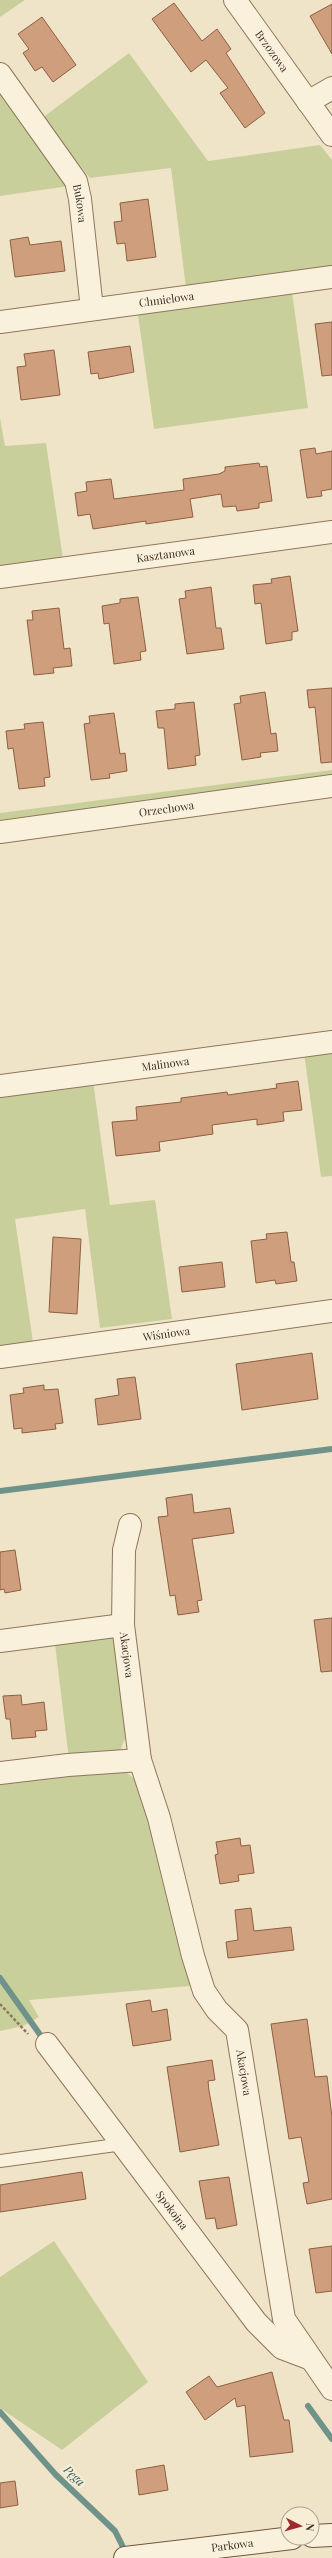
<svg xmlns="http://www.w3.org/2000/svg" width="332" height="2558" viewBox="0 0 332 2558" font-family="'Playfair Display',serif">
	<rect width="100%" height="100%" fill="#f0e4c8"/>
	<g fill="#c9cf9b">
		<polygon points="0,0 25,0 0,17"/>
		<polygon points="129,53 208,161 320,145 332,160 332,268 186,288 171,168 90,178 42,118"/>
		<polygon points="0,92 69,186 0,196"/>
		<polygon points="292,292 308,408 154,429 138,315"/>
		<polygon points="0,418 5,446 46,443 63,559 0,567"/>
		<polygon points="332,770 332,778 0,820 0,813"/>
		<polygon points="332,1050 332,1176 321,1177 304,1053"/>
		<polygon points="93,1081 110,1205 155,1200 172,1319 100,1328 85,1209 15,1219 33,1342 0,1347 0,1094"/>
		<polygon points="114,1635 128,1732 119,1753 69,1760 55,1644"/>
		<polygon points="123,1770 140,1783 190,1986 29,2000 39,2017 23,2026 0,2031 0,1779"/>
		<polygon points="54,2241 148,2382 62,2450 0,2408 0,2277"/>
	</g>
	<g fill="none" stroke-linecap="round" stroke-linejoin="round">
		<g stroke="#6f938a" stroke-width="6">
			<polyline points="0,1491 332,1449"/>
			<polyline points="0,1978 41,2036"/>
			<polyline points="308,2406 332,2439"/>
			<polyline points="0,2412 56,2475 115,2531 127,2555"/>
		</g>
	</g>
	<g fill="#cf9f7d" stroke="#8d5f41">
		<polygon points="174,3 202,41 217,29 231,49 226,53 265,113 245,128 220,93 228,88 206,60 191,72 152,19"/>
		<polygon points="332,4 332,54 310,16"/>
		<polygon points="42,17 76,65 53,82 42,67 35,71 23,53 29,49 18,34"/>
		<polygon points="148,199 156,257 127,261 125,243 117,244 114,222 122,221 120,203"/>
		<polygon points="28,237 30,245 61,241 65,271 15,277 10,240"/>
		<polygon points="332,322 332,375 322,376 315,324"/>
		<polygon points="130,346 134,372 99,379 98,373 91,374 88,352"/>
		<polygon points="54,350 60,395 21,400 17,367 26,366 24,354"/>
		<polygon points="315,448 316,454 332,451 332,489 321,491 322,496 307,498 300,450"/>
		<polygon points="259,463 260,467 267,466 272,501 259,503 259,508 237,511 236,506 223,507 221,494 190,499 193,517 146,524 146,521 93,529 90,514 78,516 75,493 87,491 86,482 111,479 114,499 184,490 183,479 219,474 225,471 225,467"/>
		<polygon points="290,576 298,631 292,632 292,640 266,644 261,603 255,604 253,585 272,583 271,579"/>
		<polygon points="211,587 216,628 221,628 224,649 187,654 179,599 186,598 185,591"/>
		<polygon points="138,597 146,651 140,652 141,660 114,664 109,623 104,624 102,606 120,603 120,599"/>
		<polygon points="59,608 64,649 70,648 72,666 53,668 54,673 34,675 27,620 33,620 32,611"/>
		<polygon points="332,688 332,762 321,763 315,707 309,708 307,690"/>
		<polygon points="265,692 271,734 276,733 278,751 260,753 261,757 242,760 234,704 241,703 240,696"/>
		<polygon points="194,702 200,755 195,756 196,765 168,769 164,728 158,728 156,711 175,709 175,704"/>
		<polygon points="114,713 120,754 125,753 127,771 109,774 110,778 91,780 84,724 90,723 89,716"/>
		<polygon points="43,722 50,777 44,778 45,786 19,789 13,748 8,749 6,731 25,729 24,724"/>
		<polygon points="298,1081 302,1110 283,1112 284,1121 257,1125 257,1119 212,1125 213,1134 159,1142 160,1151 116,1156 112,1122 137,1120 136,1107 181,1102 181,1098 227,1092 228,1095 277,1088 276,1084"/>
		<polygon points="287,1232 291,1262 294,1262 297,1281 276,1284 275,1280 256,1283 251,1241 267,1239 266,1234"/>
		<polygon points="53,1237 81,1239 77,1314 49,1312"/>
		<polygon points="222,1262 225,1287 182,1292 179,1267"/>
		<polygon points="312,1353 318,1399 242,1410 236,1364"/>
		<polygon points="135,1377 141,1419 98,1425 95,1399 119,1395 117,1379"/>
		<polygon points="44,1385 44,1390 58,1389 63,1423 55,1424 56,1429 22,1433 22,1428 14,1429 10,1395 24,1393 23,1388"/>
		<polygon points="192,1494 194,1513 230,1508 234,1533 192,1539 202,1600 197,1601 199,1612 178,1615 175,1595 170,1596 158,1517 168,1516 166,1498"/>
		<polygon points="15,1550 21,1590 5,1593 4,1589 0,1590 0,1552"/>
		<polygon points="332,1618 332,1671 321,1672 314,1620"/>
		<polygon points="21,1695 22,1705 44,1702 47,1730 35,1731 36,1737 12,1739 10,1719 6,1719 3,1696"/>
		<polygon points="240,1838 241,1846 250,1845 254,1873 238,1875 239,1881 220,1884 215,1855 218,1854 216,1842"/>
		<polygon points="251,1908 254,1931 291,1927 294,1950 228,1958 226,1942 238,1940 235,1910"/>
		<polygon points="150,2000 152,2012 167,2009 171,2040 133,2046 126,2004"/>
		<polygon points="307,2019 315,2077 327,2076 332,2117 332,2199 307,2204 303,2183 309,2182 301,2137 289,2139 271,2024"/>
		<polygon points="212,2060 215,2080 208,2081 209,2091 219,2145 180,2152 167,2067"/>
		<polygon points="82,2172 86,2199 0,2212 0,2185"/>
		<polygon points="229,2177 237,2225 217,2229 215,2218 206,2219 199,2181"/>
		<polygon points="332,2246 332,2291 316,2293 309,2249"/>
		<polygon points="272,2372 284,2420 289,2420 293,2452 250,2457 245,2405 237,2407 235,2398 205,2420 186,2392 209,2376 217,2387"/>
		<polygon points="164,2465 168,2490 139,2495 136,2470"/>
		<polygon points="15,2481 18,2505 0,2508 0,2483"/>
	</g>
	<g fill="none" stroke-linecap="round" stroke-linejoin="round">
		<defs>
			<polyline id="lane" points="0,2161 123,2144"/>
			<g id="street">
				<path id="s1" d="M 235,0 L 332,135"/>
				<path id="s2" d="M 0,74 L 76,181 L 80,199 L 92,309"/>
				<polyline points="308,102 332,88"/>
				<path id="s3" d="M 0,322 L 332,277"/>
				<path id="s4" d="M 0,577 L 332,532"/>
				<path id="s5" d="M 0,832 L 332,786"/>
				<path id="s6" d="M 0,1086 L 332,1042"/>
				<path id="s7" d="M 0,1357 L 332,1311"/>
				<polyline points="123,1625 124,1550 130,1525"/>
				<path id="s8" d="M 0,1641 L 123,1625 L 140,1760"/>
				<path id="s9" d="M 0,1773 L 68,1765 L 140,1760 L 159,1818 L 193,1956 L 204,1991 L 217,2010 L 237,2030 L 284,2319 L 332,2389"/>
				<path id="s10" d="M 47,2044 L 256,2322 L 282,2348 L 311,2359"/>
			</g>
			<g id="secondary">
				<polyline points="312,2536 332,2535"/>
				<path id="s11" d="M 125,2558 L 292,2538"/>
			</g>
		</defs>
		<use href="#lane" stroke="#8d765c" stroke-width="14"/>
		<use href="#street" stroke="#8d765c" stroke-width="24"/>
		<use href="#secondary" stroke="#6f573f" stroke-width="24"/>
		<polyline stroke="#8d765c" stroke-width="2.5" stroke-dasharray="3 2" stroke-linecap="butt" points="0,2004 28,2034"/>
		<use href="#lane" stroke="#faf1dc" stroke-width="12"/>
		<use href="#street" stroke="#faf1dc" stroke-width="22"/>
		<use href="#secondary" stroke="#faf1dc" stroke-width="22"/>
	</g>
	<g text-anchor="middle" stroke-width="4" stroke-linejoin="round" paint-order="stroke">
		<g font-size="11" fill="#3d2e20" stroke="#f7eed8">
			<text dy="4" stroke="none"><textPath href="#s1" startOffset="63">Brzozowa</textPath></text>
			<text dy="4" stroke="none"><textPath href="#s2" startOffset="154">Bukowa</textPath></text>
			<text dy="4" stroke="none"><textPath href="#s3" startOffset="168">Chmielowa</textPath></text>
			<text dy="4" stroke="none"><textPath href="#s4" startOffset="167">Kasztanowa</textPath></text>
			<text dy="4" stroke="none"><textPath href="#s5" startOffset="168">Orzechowa</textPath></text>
			<text dy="4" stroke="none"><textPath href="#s6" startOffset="167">Malinowa</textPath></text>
			<text dy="4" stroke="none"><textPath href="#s7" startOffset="168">Wiśniowa</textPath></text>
			<text dy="4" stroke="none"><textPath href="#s8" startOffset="154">Akacjowa</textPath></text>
			<text dy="4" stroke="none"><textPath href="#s9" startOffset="475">Akacjowa</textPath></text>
			<text dy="4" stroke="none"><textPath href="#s10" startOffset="208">Spokojna</textPath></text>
			<text dy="4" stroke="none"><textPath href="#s11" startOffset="108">Parkowa</textPath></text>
		</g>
		<g font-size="12" font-style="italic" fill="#2f5d5a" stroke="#f7eed8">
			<text transform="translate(74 2476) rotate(44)" y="4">Pęga</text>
		</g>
	</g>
	<g transform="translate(300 2526) rotate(96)"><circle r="19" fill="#f7eed8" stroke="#ada18e"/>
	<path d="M0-3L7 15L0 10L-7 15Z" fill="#9e2a2b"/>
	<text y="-6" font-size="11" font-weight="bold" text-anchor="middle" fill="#3d2e20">N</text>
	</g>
</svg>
